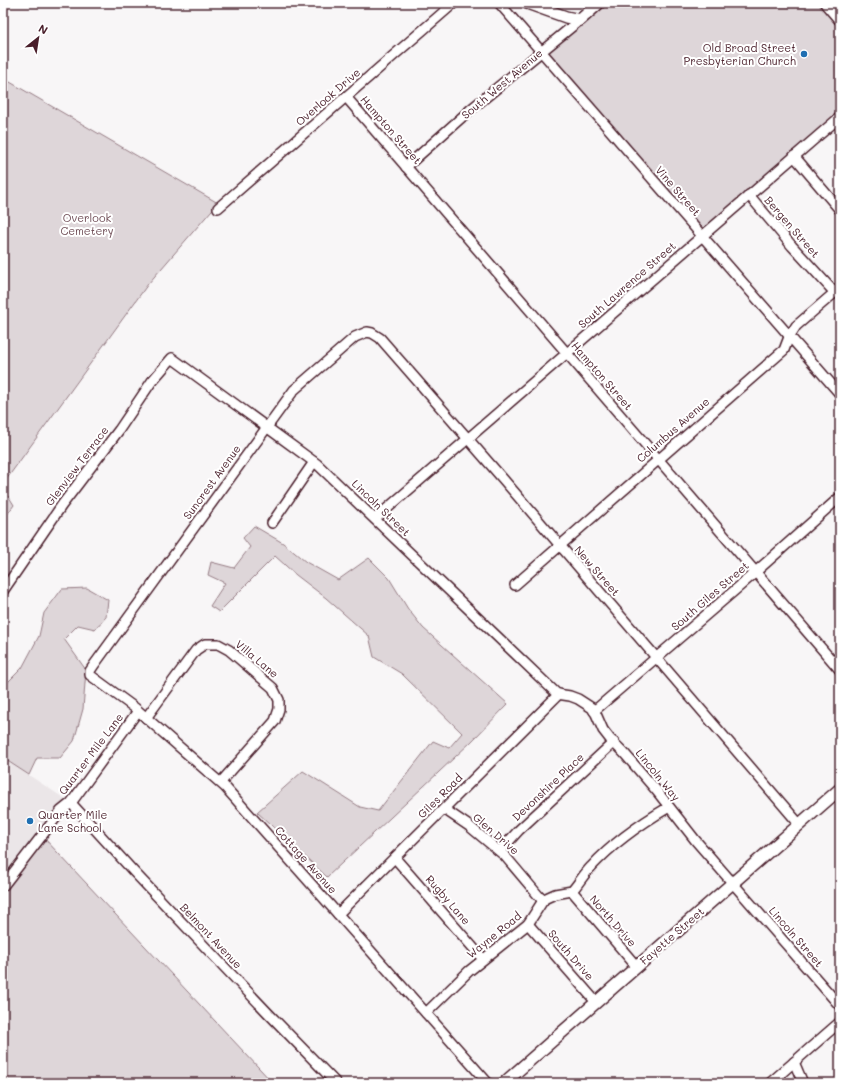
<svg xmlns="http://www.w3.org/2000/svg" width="843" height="1086" viewBox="0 0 843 1086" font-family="Mali,sans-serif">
	<rect width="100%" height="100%" fill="#f8f6f7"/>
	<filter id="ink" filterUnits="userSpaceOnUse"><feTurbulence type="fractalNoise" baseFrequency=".025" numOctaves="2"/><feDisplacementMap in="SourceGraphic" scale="8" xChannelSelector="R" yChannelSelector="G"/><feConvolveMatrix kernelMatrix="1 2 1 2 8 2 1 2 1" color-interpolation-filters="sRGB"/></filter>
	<g filter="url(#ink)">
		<polygon fill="#ebe6e8" points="3,758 71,803 3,892"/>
		<g fill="#ded6d9" stroke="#947a82">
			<polygon points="599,3 827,3 840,18 840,117 701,236 541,52"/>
			<polygon points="3,78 218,203 148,284 3,484"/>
			<polygon points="3,495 9,497 14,505 3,520"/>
			<polygon points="254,526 283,543 306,562 338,580 369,558 389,578 408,609 423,628 508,704 471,742 327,877 257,812 303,771 360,807 378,811 433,741 449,748 462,733 402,674 374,657 369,636 326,598 296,575 275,556 219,612 210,606 225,583 208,575 211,562 234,568 250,547 243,538"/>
			<polygon points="87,588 108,600 106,617 95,629 78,625 64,639 86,670 83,709 74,741 60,758 37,758 29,775 3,758 3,687 22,668 39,636 44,613 62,589"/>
			<polygon points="44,838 273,1083 3,1083 3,892"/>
		</g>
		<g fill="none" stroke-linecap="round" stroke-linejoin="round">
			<defs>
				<g id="minor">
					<polyline points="499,3 840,394"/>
					<polyline points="346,97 840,670"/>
					<polyline points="794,156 840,210"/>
					<polyline points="406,167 470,110 580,20"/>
					<polyline points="749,195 792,246 835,293"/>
					<polyline points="218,208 454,3"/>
					<polyline points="375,519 840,117"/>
					<polyline points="272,523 314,462"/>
					<polyline points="515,585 784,350 789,337 796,326 840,288"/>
					<polyline points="3,591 62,505 119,430 152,381 172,358 317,464 553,690 557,694 570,696 578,699 592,708 596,714 603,730 610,739 624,753 656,790 696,841 840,1006"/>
					<polyline points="594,711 741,585 840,497"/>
					<polyline points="146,718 196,650 205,644 218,644 229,650 273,688 279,700 279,709 275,721 221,782"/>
					<polyline points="71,803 134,872 268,1013 336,1083"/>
					<polyline points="444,809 469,826 505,856 543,901"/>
					<polyline points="500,851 519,830 614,742"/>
					<polyline points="395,858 483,959"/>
					<polyline points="3,886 61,811 71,803 138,711"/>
					<polyline points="572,891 637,967"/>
					<polyline points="338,914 559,694"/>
					<polyline points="528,924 596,1002"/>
					<path d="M 426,1013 L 469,971 L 528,924 L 544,899 L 555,894 L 572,891 C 579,883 584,874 591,867 C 614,842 640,824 669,807"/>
					<polyline points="794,1062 803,1083"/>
					<polyline points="488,1083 225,787 135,708 90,675 90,671 94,665 294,390 355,337 367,332 372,333 380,338 503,479 800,825"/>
					<polyline points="770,1083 840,1022"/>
				</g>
				<g id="major">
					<polyline points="527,3 566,17 580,20 599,3"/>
					<polyline points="504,1083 840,789"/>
				</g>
				<polyline id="highway" points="827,3 840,18"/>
			</defs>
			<use href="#minor" stroke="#4a1f2b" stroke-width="12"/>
			<use href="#major" stroke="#4a1f2b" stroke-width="14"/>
			<use href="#highway" stroke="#4a1f2b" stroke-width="16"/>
			<use href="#minor" stroke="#fff" stroke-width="9"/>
			<use href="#major" stroke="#fff" stroke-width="11"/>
			<use href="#highway" stroke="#fff" stroke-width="13"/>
		</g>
	</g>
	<g fill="#1f6fb2" stroke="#fff" stroke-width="1.5">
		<circle cx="804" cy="54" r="4"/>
		<circle cx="30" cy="821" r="4"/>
	</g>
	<g text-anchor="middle" stroke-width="4" stroke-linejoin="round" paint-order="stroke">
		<g font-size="11" fill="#4a1f2b" stroke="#fff" text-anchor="end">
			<text x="796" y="52">Old Broad Street<tspan x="796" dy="13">Presbyterian Church</tspan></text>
			<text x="38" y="819" text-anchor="start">Quarter Mile<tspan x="38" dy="13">Lane School</tspan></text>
		</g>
		<g font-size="11" fill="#4a1f2b" stroke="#fff">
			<text transform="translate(502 84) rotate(-40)" y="4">South West Avenue</text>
			<text transform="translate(328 97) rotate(-41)" y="4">Overlook Drive</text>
			<text transform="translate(391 130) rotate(49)" y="4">Hampton Street</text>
			<text transform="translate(678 191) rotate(49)" y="4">Vine Street</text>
			<text transform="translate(792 227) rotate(49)" y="4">Bergen Street</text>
			<text transform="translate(627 285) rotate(-41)" y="4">South Lawrence Street</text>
			<text transform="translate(602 376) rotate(49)" y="4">Hampton Street</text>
			<text transform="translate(673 430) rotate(-41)" y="4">Columbus Avenue</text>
			<text transform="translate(77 466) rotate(-53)" y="4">Glenview Terrace</text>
			<text transform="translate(212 482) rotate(-54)" y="4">Suncrest Avenue</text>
			<text transform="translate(381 508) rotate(44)" y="4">Lincoln Street</text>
			<text transform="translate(597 571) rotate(49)" y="4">New Street</text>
			<text transform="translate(710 596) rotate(-41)" y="4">South Giles Street</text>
			<text transform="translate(257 659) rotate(40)" y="4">Villa Lane</text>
			<text transform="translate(91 754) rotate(-53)" y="4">Quarter Mile Lane</text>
			<text transform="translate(658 775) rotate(51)" y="4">Lincoln Way</text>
			<text transform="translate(548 787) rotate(-43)" y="4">Devonshire Place</text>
			<text transform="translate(440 796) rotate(-45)" y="4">Giles Road</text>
			<text transform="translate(496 834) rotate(41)" y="4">Glen Drive</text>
			<text transform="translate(306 860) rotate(48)" y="4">Cottage Avenue</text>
			<text transform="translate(448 900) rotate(49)" y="4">Rugby Lane</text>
			<text transform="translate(613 921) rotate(49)" y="4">North Drive</text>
			<text transform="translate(494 935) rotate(-39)" y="4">Wayne Road</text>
			<text transform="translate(211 936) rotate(47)" y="4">Belmont Avenue</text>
			<text transform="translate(672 936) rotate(-41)" y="4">Fayette Street</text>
			<text transform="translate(796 937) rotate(49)" y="4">Lincoln Street</text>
			<text transform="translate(571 955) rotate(49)" y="4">South Drive</text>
		</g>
		<g font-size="11" fill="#6f4d56" stroke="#fff">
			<text x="87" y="222">Overlook<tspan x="87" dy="13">Cemetery</tspan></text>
		</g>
	</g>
	<rect width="843" height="1086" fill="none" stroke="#fff" stroke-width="16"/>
	<rect x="8" y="8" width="827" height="1070" fill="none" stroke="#4a1f2b" stroke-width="1.5" filter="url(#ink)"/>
	<g transform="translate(38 38) rotate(30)" stroke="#ffffff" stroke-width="3" paint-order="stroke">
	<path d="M0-3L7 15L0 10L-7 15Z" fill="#4a1f2b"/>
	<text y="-6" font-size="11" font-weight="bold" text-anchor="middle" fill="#4a1f2b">N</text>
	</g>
</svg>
